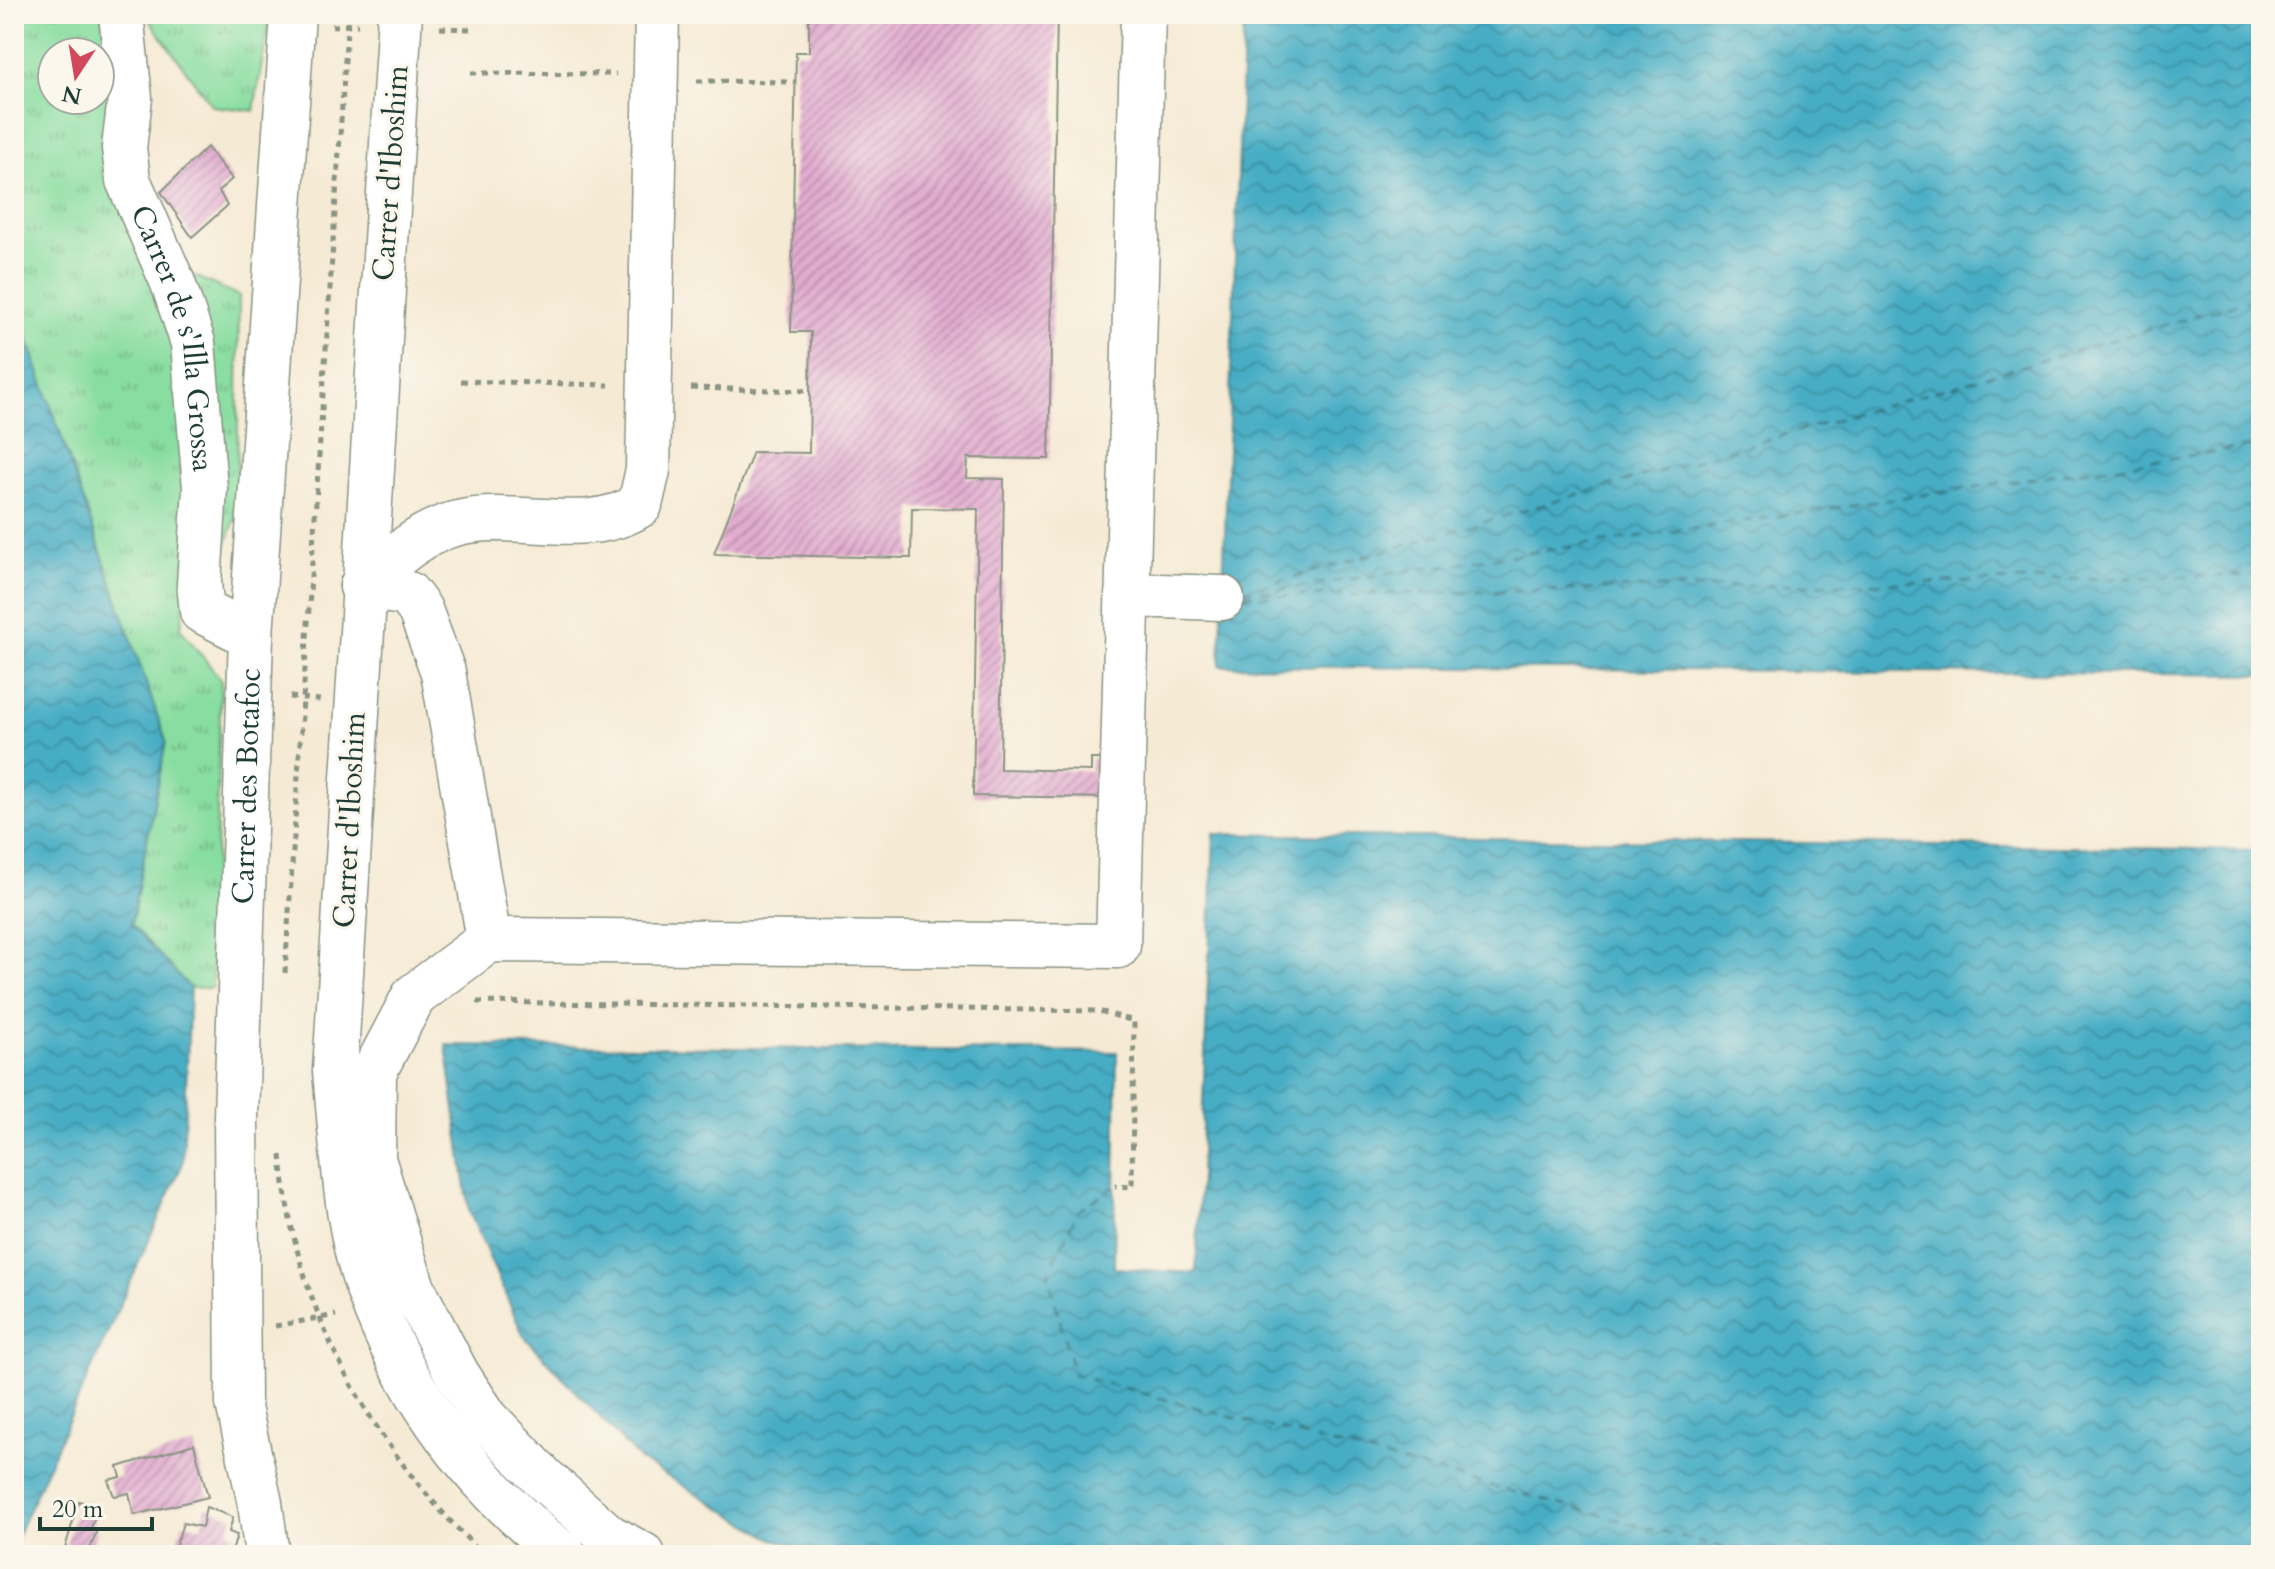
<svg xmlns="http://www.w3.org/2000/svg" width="2275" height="1569" viewBox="0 0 2275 1569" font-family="Cardo,serif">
	<defs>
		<pattern id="grass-tufts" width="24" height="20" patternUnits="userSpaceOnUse" patternTransform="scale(2)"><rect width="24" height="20" fill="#88dda0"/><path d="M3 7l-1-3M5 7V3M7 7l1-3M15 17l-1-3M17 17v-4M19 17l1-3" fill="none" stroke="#6fb483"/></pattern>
		<pattern id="water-waves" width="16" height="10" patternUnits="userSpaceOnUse" patternTransform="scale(2)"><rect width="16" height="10" fill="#46adc5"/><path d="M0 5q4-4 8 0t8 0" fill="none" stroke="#3a8ea1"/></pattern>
		<pattern id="building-hatch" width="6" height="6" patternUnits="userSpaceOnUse" patternTransform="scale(2)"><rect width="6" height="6" fill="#e2acd0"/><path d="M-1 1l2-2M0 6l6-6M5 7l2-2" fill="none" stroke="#b78daa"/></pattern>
	</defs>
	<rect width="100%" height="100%" fill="#fbf7ec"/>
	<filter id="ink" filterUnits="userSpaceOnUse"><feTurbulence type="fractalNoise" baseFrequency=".0125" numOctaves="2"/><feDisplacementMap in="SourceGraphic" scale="16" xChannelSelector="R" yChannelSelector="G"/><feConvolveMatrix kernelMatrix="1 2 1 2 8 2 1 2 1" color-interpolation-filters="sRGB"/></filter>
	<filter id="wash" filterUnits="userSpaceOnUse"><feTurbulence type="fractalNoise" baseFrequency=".006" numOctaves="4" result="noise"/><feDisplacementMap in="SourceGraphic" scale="32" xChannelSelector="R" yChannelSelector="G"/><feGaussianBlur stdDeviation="1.8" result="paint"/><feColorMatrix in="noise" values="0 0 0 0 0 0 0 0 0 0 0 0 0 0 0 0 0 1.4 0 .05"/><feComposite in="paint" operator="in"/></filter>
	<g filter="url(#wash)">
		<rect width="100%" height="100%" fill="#f5ead4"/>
		<g fill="url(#grass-tufts)" stroke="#548d6a" stroke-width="2" fill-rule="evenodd">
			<path d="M 14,14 L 101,14 L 174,317 L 191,544 L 181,629 L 221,680 L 212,988 L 190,988 L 131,924 L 166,741 L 14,299 ZM 52,52 L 100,52 L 100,100 L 52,100 Z"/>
			<polygon points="145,14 270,14 254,111 212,106"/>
			<polygon points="181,270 239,296 237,513 214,581"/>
		</g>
		<g fill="url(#water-waves)" stroke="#32757c" stroke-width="2">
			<polygon points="1244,14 2261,14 2261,675 1220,666"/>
			<polygon points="14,299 166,741 131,924 190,988 183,1163 14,1543"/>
			<polygon points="1214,834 2261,850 2261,1555 829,1555 773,1539 640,1460 523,1335 469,1211 446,1045 1117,1052 1114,1268 1196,1273"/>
		</g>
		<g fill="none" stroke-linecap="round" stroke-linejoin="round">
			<g stroke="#2b5f60" stroke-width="2" stroke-dasharray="10 8" stroke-linecap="butt">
				<polyline points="1242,592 2261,297"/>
				<polyline points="1243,595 2261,445"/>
				<polyline points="1242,597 2261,575"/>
				<polyline points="1115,1186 1078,1211 1048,1274 1074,1375 1751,1555"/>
			</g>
		</g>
		<g id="blocks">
			<g fill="url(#building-hatch)">
				<polygon points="809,14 1057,14 1049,459 968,458 967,478 1004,479 1000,769 1091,771 1091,759 1118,759 1117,798 973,796 978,509 912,508 911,558 714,554 753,452 809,453 811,332 791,332 796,52 809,52"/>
				<polygon points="207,147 232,179 219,191 227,206 192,237 161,192"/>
				<polygon points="194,1444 208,1497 134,1515 129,1493 114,1496 108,1480 121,1477 118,1467"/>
				<polygon points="79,1501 98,1507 91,1528 97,1530 88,1555 63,1555"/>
				<polygon points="206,1507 233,1517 229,1532 237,1535 231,1555 173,1555 183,1523 202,1527"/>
			</g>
		</g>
	</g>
	<g filter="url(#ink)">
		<use href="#blocks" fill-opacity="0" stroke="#8a9484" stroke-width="2"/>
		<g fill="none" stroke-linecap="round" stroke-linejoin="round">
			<defs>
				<g id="minor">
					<path id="s1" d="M 121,14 L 130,98 L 124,148 L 128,180 L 173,283 L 193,343 L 205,488 L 199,584 L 202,611 L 251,636"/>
					<path d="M 400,14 L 335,1071 C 341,1133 345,1219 364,1277 C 402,1391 469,1481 564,1555"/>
					<path d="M 362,586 C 392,560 419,532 458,523 C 515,509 588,539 640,505 L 648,470 L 657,14"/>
					<polyline points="362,586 408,594 420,610 443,672 489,940"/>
					<polyline points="1127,595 1222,598"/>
					<path id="s2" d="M 267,1555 L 260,1503 L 238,1403 L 236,1117 L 251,636 L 293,14"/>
					<polyline points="643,1555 608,1536 542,1477 486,1418 457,1374 413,1289 373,1159 374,1072 414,996 489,940 1118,946 1143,14"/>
				</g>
			</defs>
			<use href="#minor" stroke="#8a9484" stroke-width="47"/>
			<g stroke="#8a9484" stroke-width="5" stroke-dasharray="6 6" stroke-linecap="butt">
				<polyline points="332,26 358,25"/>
				<polyline points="440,28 471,29"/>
				<polyline points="471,73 616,74"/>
				<polyline points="697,81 796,82"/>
				<polyline points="461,381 609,385"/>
				<polyline points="691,388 810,391"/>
				<polyline points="290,697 320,700"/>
				<polyline points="285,973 348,14"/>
				<polyline points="477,1002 1099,1011 1134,1021 1132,1187 1115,1186"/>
				<path d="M 281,1155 C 293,1309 373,1450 484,1555"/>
				<polyline points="275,1326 336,1315"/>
			</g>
			<use href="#minor" stroke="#fff" stroke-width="44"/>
		</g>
	</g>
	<g text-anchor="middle" stroke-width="6" stroke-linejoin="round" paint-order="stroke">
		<g font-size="30" fill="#1f3d34" stroke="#fbf7ec">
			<text transform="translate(390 173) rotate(-86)" y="10">Carrer d'Iboshim</text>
			<text dy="10" stroke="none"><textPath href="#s1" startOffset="334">Carrer de s'Illa Grossa</textPath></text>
			<text dy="10" stroke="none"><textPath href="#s2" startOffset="772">Carrer des Botafoc</textPath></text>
			<text transform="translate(349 820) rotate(-87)" y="10">Carrer d'Iboshim</text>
		</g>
	</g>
	<rect width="2275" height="1569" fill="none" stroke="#fbf7ec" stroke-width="48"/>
	<g transform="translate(76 76) rotate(192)"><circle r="38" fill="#fbf7ec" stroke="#a3ada2" stroke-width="2"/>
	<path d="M0-6L14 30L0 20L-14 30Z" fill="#d1495b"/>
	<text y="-12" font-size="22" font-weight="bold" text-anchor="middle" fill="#1f3d34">N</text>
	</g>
	<path d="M40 1517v12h112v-12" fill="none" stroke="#1f3d34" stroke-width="4"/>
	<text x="52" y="1517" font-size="24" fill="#1f3d34" stroke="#fbf7ec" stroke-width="6" paint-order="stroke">20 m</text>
</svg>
